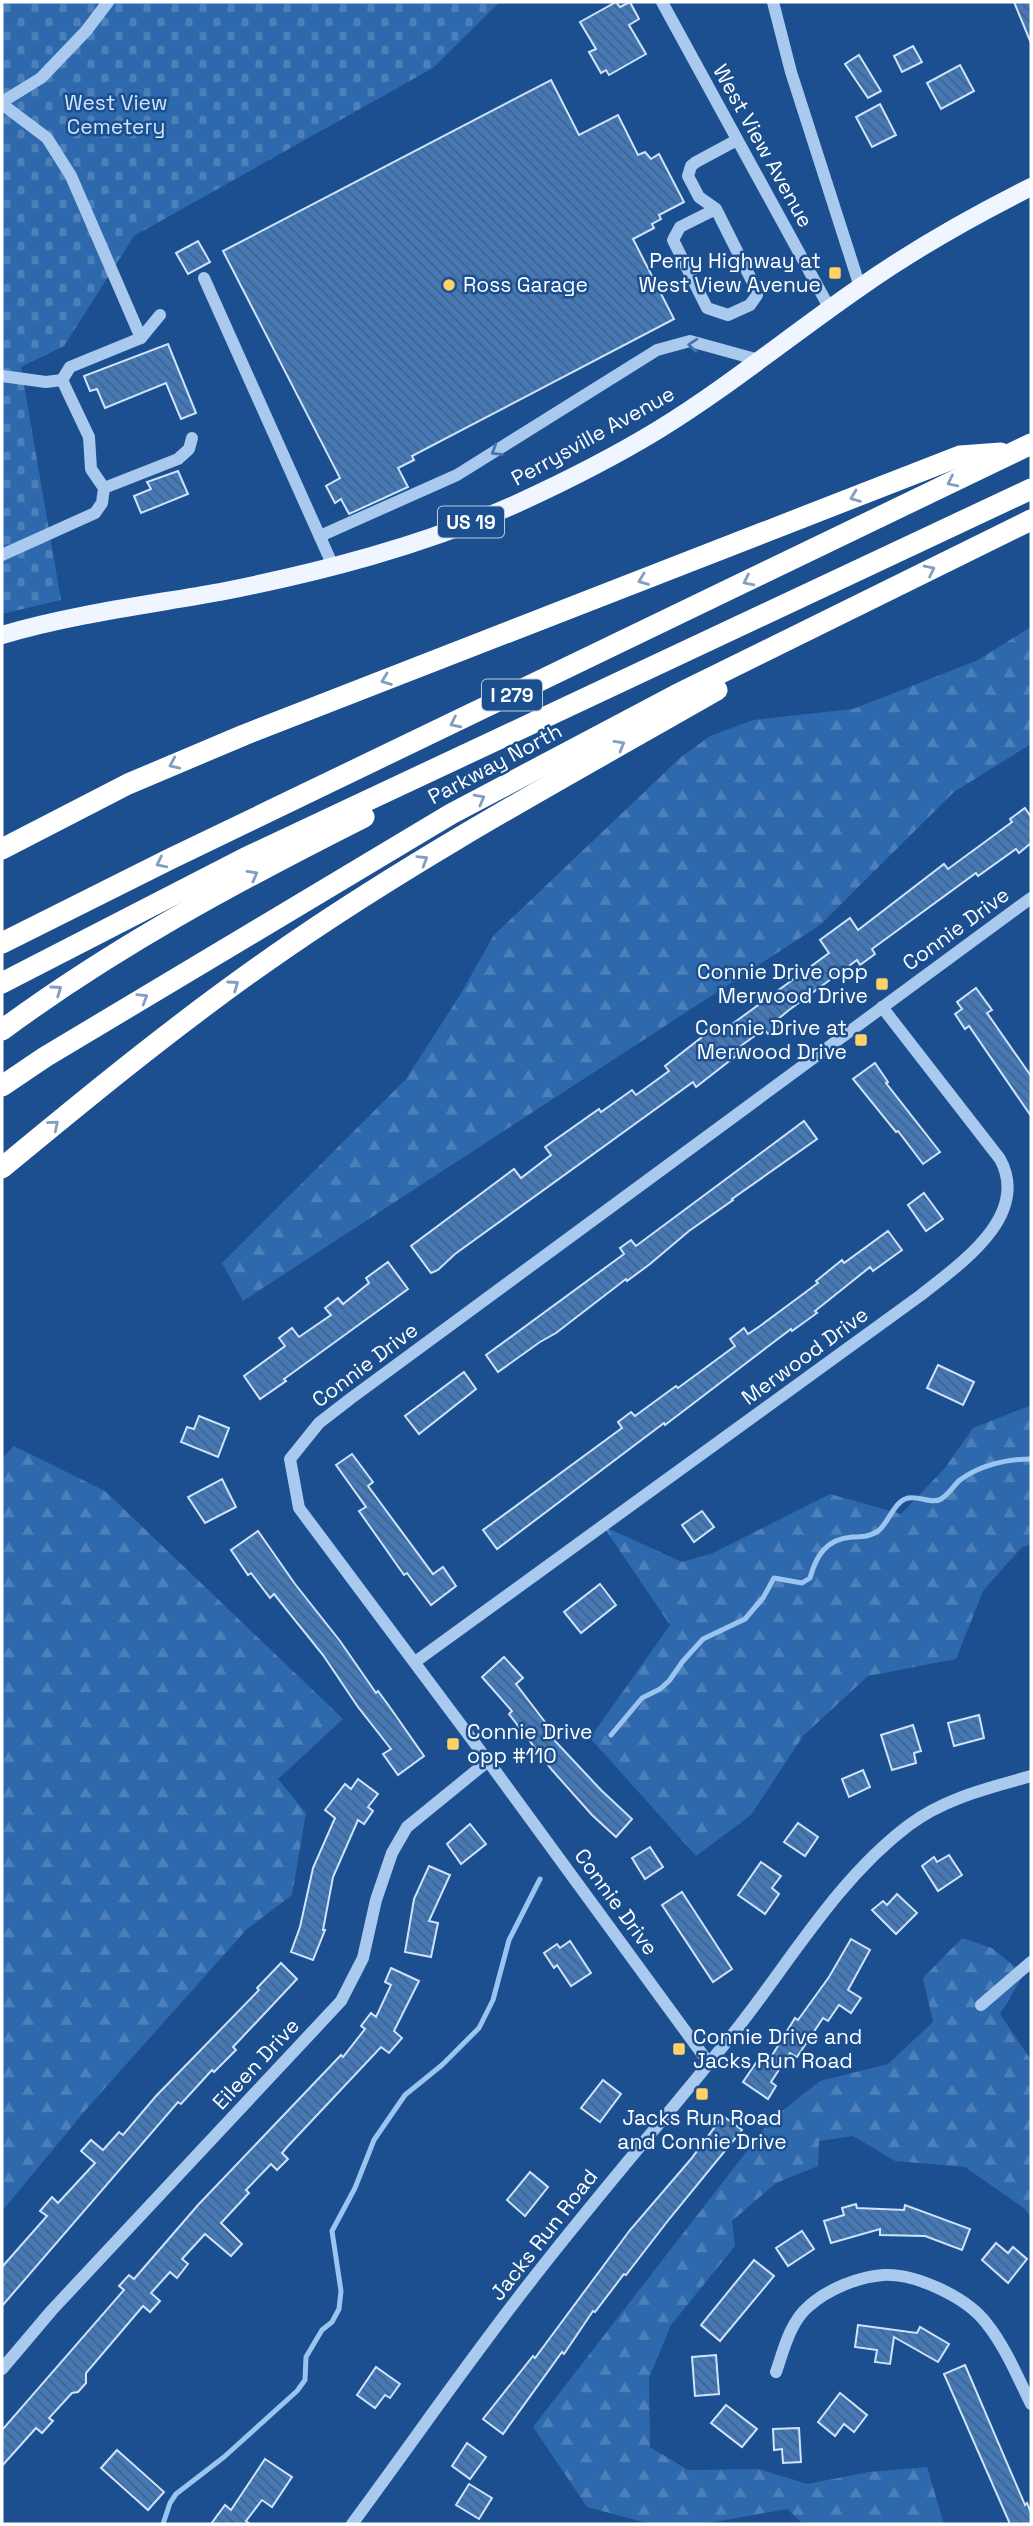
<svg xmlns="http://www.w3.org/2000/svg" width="1033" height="2526" viewBox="0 0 1033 2526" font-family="'Space Grotesk',sans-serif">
	<defs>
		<pattern id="forest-firs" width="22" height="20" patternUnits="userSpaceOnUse" patternTransform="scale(1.75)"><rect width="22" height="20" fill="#2e69ad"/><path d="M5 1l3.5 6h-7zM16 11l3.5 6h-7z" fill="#4d80b9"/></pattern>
		<pattern id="cemetery-stones" width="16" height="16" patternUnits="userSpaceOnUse" patternTransform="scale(1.75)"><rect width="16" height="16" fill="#2e69ad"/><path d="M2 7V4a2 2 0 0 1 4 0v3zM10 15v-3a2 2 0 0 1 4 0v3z" fill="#4d80b9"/></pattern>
		<pattern id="building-back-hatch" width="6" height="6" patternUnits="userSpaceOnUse" patternTransform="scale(1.75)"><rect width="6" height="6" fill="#4478b7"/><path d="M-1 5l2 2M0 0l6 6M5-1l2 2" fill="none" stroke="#486282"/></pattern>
	</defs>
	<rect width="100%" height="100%" fill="#1b4f8f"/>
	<g fill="url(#forest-firs)">
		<polygon points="1031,627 1031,744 954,792 820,925 243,1301 222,1263 406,1079 460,995 494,935 681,757 710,736 753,720 853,709 978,660"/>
		<polygon points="1031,1400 1031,1545 1022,1547 983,1591 956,1659 868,1676 803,1736 751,1815 696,1856 590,1738 670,1625 603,1526 682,1562 713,1553 830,1494 901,1514 945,1468 973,1428 1029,1406"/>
		<polygon points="14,1446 105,1491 343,1719 278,1779 306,1813 292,1895 247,1929 89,2106 2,2211 2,1458"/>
		<polygon points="962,1938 992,1948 1024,1974 1000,2014 1031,2060 1031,2217 1025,2209 965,2167 895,2161 853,2136 819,2141 818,2166 776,2183 732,2221 735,2246 671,2325 649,2378 650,2447 688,2470 759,2469 807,2484 869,2472 927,2467 944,2524 803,2524 787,2509 703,2524 651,2524 587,2507 533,2427 771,2120 820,2081 888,2064 933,2022 923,1978"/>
	</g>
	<polygon fill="url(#cemetery-stones)" points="2,2 500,2 433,68 134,236 64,346 21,367 61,600 2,614"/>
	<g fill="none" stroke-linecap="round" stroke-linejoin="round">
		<g stroke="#9cc4f0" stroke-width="5">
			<path d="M 611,1735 L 642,1698 L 660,1689 L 669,1681 L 683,1661 L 703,1639 L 745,1619 L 763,1598 L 774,1578 L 802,1583 L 810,1578 C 816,1556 826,1539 852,1537 C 860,1537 870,1537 878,1531 C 888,1524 893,1504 905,1499 C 917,1494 931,1505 941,1499 C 949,1494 954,1485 960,1480 C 980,1465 1007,1459 1031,1459"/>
			<polyline points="163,2524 170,2503 176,2494 224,2457 297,2391 305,2380 306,2357 322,2330 332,2322 339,2309 341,2291 332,2231 355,2188 374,2140 405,2095 442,2065 479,2028 493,2000 509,1940 540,1879"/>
		</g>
	</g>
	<g fill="url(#building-back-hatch)" stroke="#cfe3fa" stroke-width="2">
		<polygon points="616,2 620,7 630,2 639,19 629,25 646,54 609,75 606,70 601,73 589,52 596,49 580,22"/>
		<polygon points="1014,2 1031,2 1031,43"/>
		<polygon points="913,46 922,62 902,72 894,56"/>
		<polygon points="859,55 881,91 868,98 845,64"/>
		<polygon points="960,65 974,91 941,109 927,83"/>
		<polygon points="551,80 579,135 618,115 638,155 645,152 651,159 659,154 684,202 659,215 661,219 652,224 654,228 633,239 674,319 412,456 414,460 398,468 408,487 349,514 341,499 335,503 326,486 340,478 223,251"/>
		<polygon points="880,104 896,135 872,147 856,117"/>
		<polygon points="198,241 210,262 188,274 176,253"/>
		<polygon points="168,344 196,413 181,419 166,383 105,408 97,389 90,391 84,376"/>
		<polygon points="178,471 188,494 141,513 134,496 151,489 147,482"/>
		<polygon points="1025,808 1031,817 1031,843 1019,853 1016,849 978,876 976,873 872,949 875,954 860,965 857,960 789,1010 778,1019 782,1024 768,1034 764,1029 734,1051 737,1055 696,1087 693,1082 455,1254 438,1270 431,1273 411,1246 514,1169 521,1178 551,1155 545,1147 599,1109 601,1112 632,1090 636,1095 669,1071 665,1066 715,1027 720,1033 829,953 820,940 850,918 858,930 944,864 948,869 1012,822 1010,819"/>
		<polygon points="976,988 992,1010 987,1013 1031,1076 1031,1116 969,1026 965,1029 955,1014 962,1009 957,1002"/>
		<polygon points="875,1063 888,1082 886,1083 940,1152 923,1164 898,1131 896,1132 853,1079"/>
		<polygon points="804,1121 817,1139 732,1199 733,1200 689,1231 650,1264 627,1281 626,1279 556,1333 540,1342 498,1372 486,1355 624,1254 620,1248 631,1240 636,1246"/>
		<polygon points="924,1193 943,1219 926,1231 908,1205"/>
		<polygon points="888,1231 902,1250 873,1271 870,1267 815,1311 817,1313 792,1331 791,1329 665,1425 664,1423 497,1549 483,1530 622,1428 618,1422 631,1412 635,1416 676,1386 678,1388 735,1346 730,1339 744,1328 748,1334 760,1326 818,1283 816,1281 842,1260 844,1263"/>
		<polygon points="388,1262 408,1289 284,1379 286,1381 260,1399 244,1376 285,1346 279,1338 292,1328 299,1337 331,1315 325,1308 338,1298 343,1304 369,1283 366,1278"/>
		<polygon points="938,1365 974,1382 963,1405 927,1388"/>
		<polygon points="464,1372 476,1389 419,1434 405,1416"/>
		<polygon points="199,1416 229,1428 218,1457 181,1442 187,1427 194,1429"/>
		<polygon points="352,1454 373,1482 368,1486 433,1574 443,1567 456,1586 431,1605 407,1573 404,1575 359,1511 366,1507 336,1465"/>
		<polygon points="222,1479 236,1507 205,1523 188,1497"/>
		<polygon points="702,1511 714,1527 694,1542 682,1525"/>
		<polygon points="258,1531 295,1584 340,1641 376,1693 378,1691 389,1706 424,1756 398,1775 383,1754 391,1749 358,1707 323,1655 274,1594 270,1598 251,1573 248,1575 231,1550"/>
		<polygon points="600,1584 616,1605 581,1633 564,1612"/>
		<polygon points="504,1657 523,1678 516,1684 558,1739 555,1741 601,1790 632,1819 616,1837 592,1815 552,1770 509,1714 512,1711 482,1677"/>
		<polygon points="979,1715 984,1738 954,1746 948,1723"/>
		<polygon points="913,1725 921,1751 914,1753 916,1763 892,1770 881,1735"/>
		<polygon points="863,1770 870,1787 849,1797 842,1779"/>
		<polygon points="358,1779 378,1794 368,1807 373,1811 364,1824 358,1820 333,1877 323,1930 325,1930 313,1960 291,1952 300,1927 313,1868 335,1818 325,1810 345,1784 351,1789"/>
		<polygon points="798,1823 818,1837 805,1856 784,1842"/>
		<polygon points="470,1824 486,1844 461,1864 447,1844"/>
		<polygon points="650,1847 663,1867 645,1879 632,1858"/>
		<polygon points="949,1855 962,1875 938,1891 922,1866 934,1857 937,1862"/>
		<polygon points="761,1862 781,1876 772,1888 779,1894 765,1914 738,1895"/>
		<polygon points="429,1866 450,1875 429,1921 438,1923 431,1957 405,1952 414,1899"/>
		<polygon points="682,1892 732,1969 713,1982 662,1905"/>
		<polygon points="897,1894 917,1913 896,1934 872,1910 883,1901 887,1905"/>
		<polygon points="851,1939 870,1950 848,1990 861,1998 851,2013 839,2005 828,2021 823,2018 797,2057 790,2053 771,2082 776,2086 768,2099 743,2082 760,2057 768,2062 795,2018 798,2020 829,1977"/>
		<polygon points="570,1941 591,1973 571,1986 557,1965 554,1968 544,1953 557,1944 560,1948"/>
		<polygon points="281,1963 297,1979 233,2047 236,2050 214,2072 212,2070 181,2104 178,2102 2,2306 2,2267 47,2216 40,2211 52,2197 58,2203 95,2163 81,2151 91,2140 103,2150 119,2132 123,2135 156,2096 259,1990 257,1988"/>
		<polygon points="391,1968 419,1981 394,2031 402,2038 389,2053 381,2047 288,2146 282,2153 288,2159 277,2170 271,2164 246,2190 249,2193 221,2223 242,2244 231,2256 205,2234 182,2259 188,2264 177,2278 170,2272 151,2293 160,2301 150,2312 143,2306 86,2373 86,2383 78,2392 72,2393 49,2418 53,2421 42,2433 36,2428 2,2466 2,2430 124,2290 119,2286 129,2275 134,2279 198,2205 341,2055 343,2057 365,2029 361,2026 371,2013 376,2017 391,1985 385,1982"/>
		<polygon points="603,2080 621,2094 600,2122 581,2108"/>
		<polygon points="723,2116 742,2130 670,2218 626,2275 624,2274 595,2312 593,2311 564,2354 562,2352 503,2434 483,2419 533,2356 535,2358 630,2230 691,2159"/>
		<polygon points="530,2172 548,2187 525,2216 507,2200"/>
		<polygon points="856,2204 857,2208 904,2210 905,2205 970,2229 962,2250 925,2236 880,2235 880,2229 831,2243 824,2221 844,2215 842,2208"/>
		<polygon points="802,2231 814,2249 788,2266 776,2248"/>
		<polygon points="996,2243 1008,2253 1013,2247 1027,2259 1008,2283 982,2260"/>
		<polygon points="754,2260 774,2276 720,2341 701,2325"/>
		<polygon points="858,2325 917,2333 920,2327 949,2344 938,2362 894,2337 890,2364 875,2362 877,2350 855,2347"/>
		<polygon points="716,2355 719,2394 695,2396 692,2357"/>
		<polygon points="965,2365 1025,2505 1027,2503 1031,2513 1031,2524 1010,2524 944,2374"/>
		<polygon points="376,2367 400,2384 390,2398 385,2395 375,2408 357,2395"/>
		<polygon points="840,2393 867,2415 854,2432 844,2424 835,2436 818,2422"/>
		<polygon points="726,2405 757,2429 742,2447 711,2423"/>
		<polygon points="799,2428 801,2462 783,2463 782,2449 774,2450 773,2429"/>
		<polygon points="467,2443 486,2457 470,2479 452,2466"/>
		<polygon points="117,2450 164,2492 148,2510 101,2468"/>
		<polygon points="265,2459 292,2477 272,2507 262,2500 246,2521 250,2524 211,2524 225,2505 231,2510"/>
		<polygon points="469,2484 492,2498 479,2519 456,2505"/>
	</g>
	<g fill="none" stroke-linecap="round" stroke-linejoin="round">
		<g stroke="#a9c9ee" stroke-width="12">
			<polyline points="662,2 830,309"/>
			<polyline points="773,2 791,72 860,287"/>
			<polyline points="2,102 41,78 86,31 108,2"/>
			<polyline points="2,104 47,138 71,176 141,338"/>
			<polyline points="716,209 680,227 673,240 707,308 728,315 750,305 757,295 756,289 716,209 699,197 688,176 691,166 696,162 737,140"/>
			<polyline points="204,278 333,566"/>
			<polyline points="2,376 46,382 62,380"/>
			<polyline points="104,488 178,459 189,449 192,438"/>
			<polyline points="320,536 457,475 657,350 690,341 759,360"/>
			<polyline points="2,555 95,513 102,503 104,488 91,469 89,437 62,380 70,367 141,338 160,315"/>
			<path d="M 415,1662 L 921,1295 C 960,1264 1031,1216 1000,1159 L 882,1007"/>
			<polyline points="981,2005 1031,1962"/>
			<polyline points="708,2062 488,1761 299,1508 290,1459 319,1423 350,1399 1031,898"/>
			<polyline points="2,2369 52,2310 341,2001 363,1958 376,1900 392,1853 407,1827 488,1761"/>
			<path d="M 776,2372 C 784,2349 790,2322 809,2306 C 828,2289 858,2277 883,2275 C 916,2273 968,2298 987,2324 C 1006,2348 1018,2378 1031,2404"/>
			<path d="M 352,2524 C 412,2443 469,2360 531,2281 C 596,2197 666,2117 732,2035 C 789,1964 836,1880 909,1825 C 945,1798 989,1788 1031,1776"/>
		</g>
		<path stroke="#f0f6ff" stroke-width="18" d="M 2,635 C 73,614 147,605 220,592 C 321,572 422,546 516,504 C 564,482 612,458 658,430 C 728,387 791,335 859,288 C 913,250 971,217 1031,187"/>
		<g stroke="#fff" stroke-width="21">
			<polyline points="2,849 128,784 244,735 960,456 1001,453"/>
			<polyline points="2,943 170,859 1031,444"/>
			<polyline points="2,983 245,858 1031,489"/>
			<path d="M 2,1030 C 116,946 237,881 364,817"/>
			<polyline points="2,1086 45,1057 451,814 676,695 1031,520"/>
			<path d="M 2,1168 C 95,1091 189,1014 290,945 C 427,851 574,772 717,690"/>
		</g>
	</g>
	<defs><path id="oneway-chevron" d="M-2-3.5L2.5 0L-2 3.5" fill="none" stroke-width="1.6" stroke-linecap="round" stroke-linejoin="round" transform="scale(1.75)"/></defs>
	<g stroke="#4674ac">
		<use href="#oneway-chevron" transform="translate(693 345) rotate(-176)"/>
		<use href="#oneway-chevron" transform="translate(496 451) rotate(148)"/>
	</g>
	<g stroke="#829ec1">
		<use href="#oneway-chevron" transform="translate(952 482) rotate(154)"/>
		<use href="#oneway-chevron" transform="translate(855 497) rotate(159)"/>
		<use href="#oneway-chevron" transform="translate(930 570) rotate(-26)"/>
		<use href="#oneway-chevron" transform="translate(643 580) rotate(159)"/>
		<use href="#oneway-chevron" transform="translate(748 581) rotate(154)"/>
		<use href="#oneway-chevron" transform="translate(386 680) rotate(159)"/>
		<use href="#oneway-chevron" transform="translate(455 723) rotate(154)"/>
		<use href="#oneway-chevron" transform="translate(620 745) rotate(-30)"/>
		<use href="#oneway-chevron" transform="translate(174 764) rotate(156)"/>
		<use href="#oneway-chevron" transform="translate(480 799) rotate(-28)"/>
		<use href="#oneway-chevron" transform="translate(423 860) rotate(-31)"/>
		<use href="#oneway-chevron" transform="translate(161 863) rotate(154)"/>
		<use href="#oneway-chevron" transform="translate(253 875) rotate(-29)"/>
		<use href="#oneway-chevron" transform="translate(234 985) rotate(-35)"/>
		<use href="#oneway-chevron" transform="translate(57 990) rotate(-35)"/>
		<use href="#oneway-chevron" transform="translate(143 998) rotate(-31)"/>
		<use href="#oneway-chevron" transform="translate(54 1125) rotate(-40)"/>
	</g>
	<g fill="#ffd166" stroke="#1b4f8f" stroke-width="2.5">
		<rect x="828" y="266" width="14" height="14" rx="3.5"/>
		<circle cx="449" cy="285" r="7"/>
		<rect x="875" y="977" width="14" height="14" rx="3.5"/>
		<rect x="854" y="1033" width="14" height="14" rx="3.5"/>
		<rect x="446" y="1737" width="14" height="14" rx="3.5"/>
		<rect x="672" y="2042" width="14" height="14" rx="3.5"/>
		<rect x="695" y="2087" width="14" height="14" rx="3.5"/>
	</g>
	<g text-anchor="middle" stroke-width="5" stroke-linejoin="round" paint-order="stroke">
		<g fill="#1b4f8f" stroke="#bbcadd" stroke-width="2">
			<rect x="438" y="506.5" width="66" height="31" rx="5"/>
			<rect x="482" y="679.5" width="60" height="31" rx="5"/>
		</g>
		<g font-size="19" font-weight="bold" fill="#fff">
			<text x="471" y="529">US 19</text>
			<text x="512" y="702">I 279</text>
		</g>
		<g font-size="21" fill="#cfe3fa" stroke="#1b4f8f">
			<text x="116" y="110">West View<tspan x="116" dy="24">Cemetery</tspan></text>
		</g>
		<g font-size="21" fill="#fff" stroke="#1b4f8f">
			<text transform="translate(763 146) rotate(61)" y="7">West View Avenue</text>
			<text transform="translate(593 436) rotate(-29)" y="7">Perrysville Avenue</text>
			<text transform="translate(495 764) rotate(-28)" y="7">Parkway North</text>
			<text transform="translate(956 929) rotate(-36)" y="7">Connie Drive</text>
			<text transform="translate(805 1356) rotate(-36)" y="7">Merwood Drive</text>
			<text transform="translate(365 1365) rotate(-37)" y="7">Connie Drive</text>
			<text transform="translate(616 1902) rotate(54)" y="7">Connie Drive</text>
			<text transform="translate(256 2064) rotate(-47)" y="7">Eileen Drive</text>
			<text transform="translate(544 2235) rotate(-52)" y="7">Jacks Run Road</text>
		</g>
		<g font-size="21" fill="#fff" stroke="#1b4f8f" text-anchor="end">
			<text x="821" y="268">Perry Highway at<tspan x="821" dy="24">West View Avenue</tspan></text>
			<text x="463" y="292" text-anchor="start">Ross Garage</text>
			<text x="868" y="979">Connie Drive opp<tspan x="868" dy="24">Merwood Drive</tspan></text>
			<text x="847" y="1035">Connie Drive at<tspan x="847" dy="24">Merwood Drive</tspan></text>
			<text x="467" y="1739" text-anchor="start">Connie Drive<tspan x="467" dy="24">opp #110</tspan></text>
			<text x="693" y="2044" text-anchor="start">Connie Drive and<tspan x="693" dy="24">Jacks Run Road</tspan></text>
			<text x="702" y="2125" text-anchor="middle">Jacks Run Road<tspan x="702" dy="24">and Connie Drive</tspan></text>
		</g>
	</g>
	<rect width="1033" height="2526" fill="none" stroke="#ffffff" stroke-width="7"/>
</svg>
